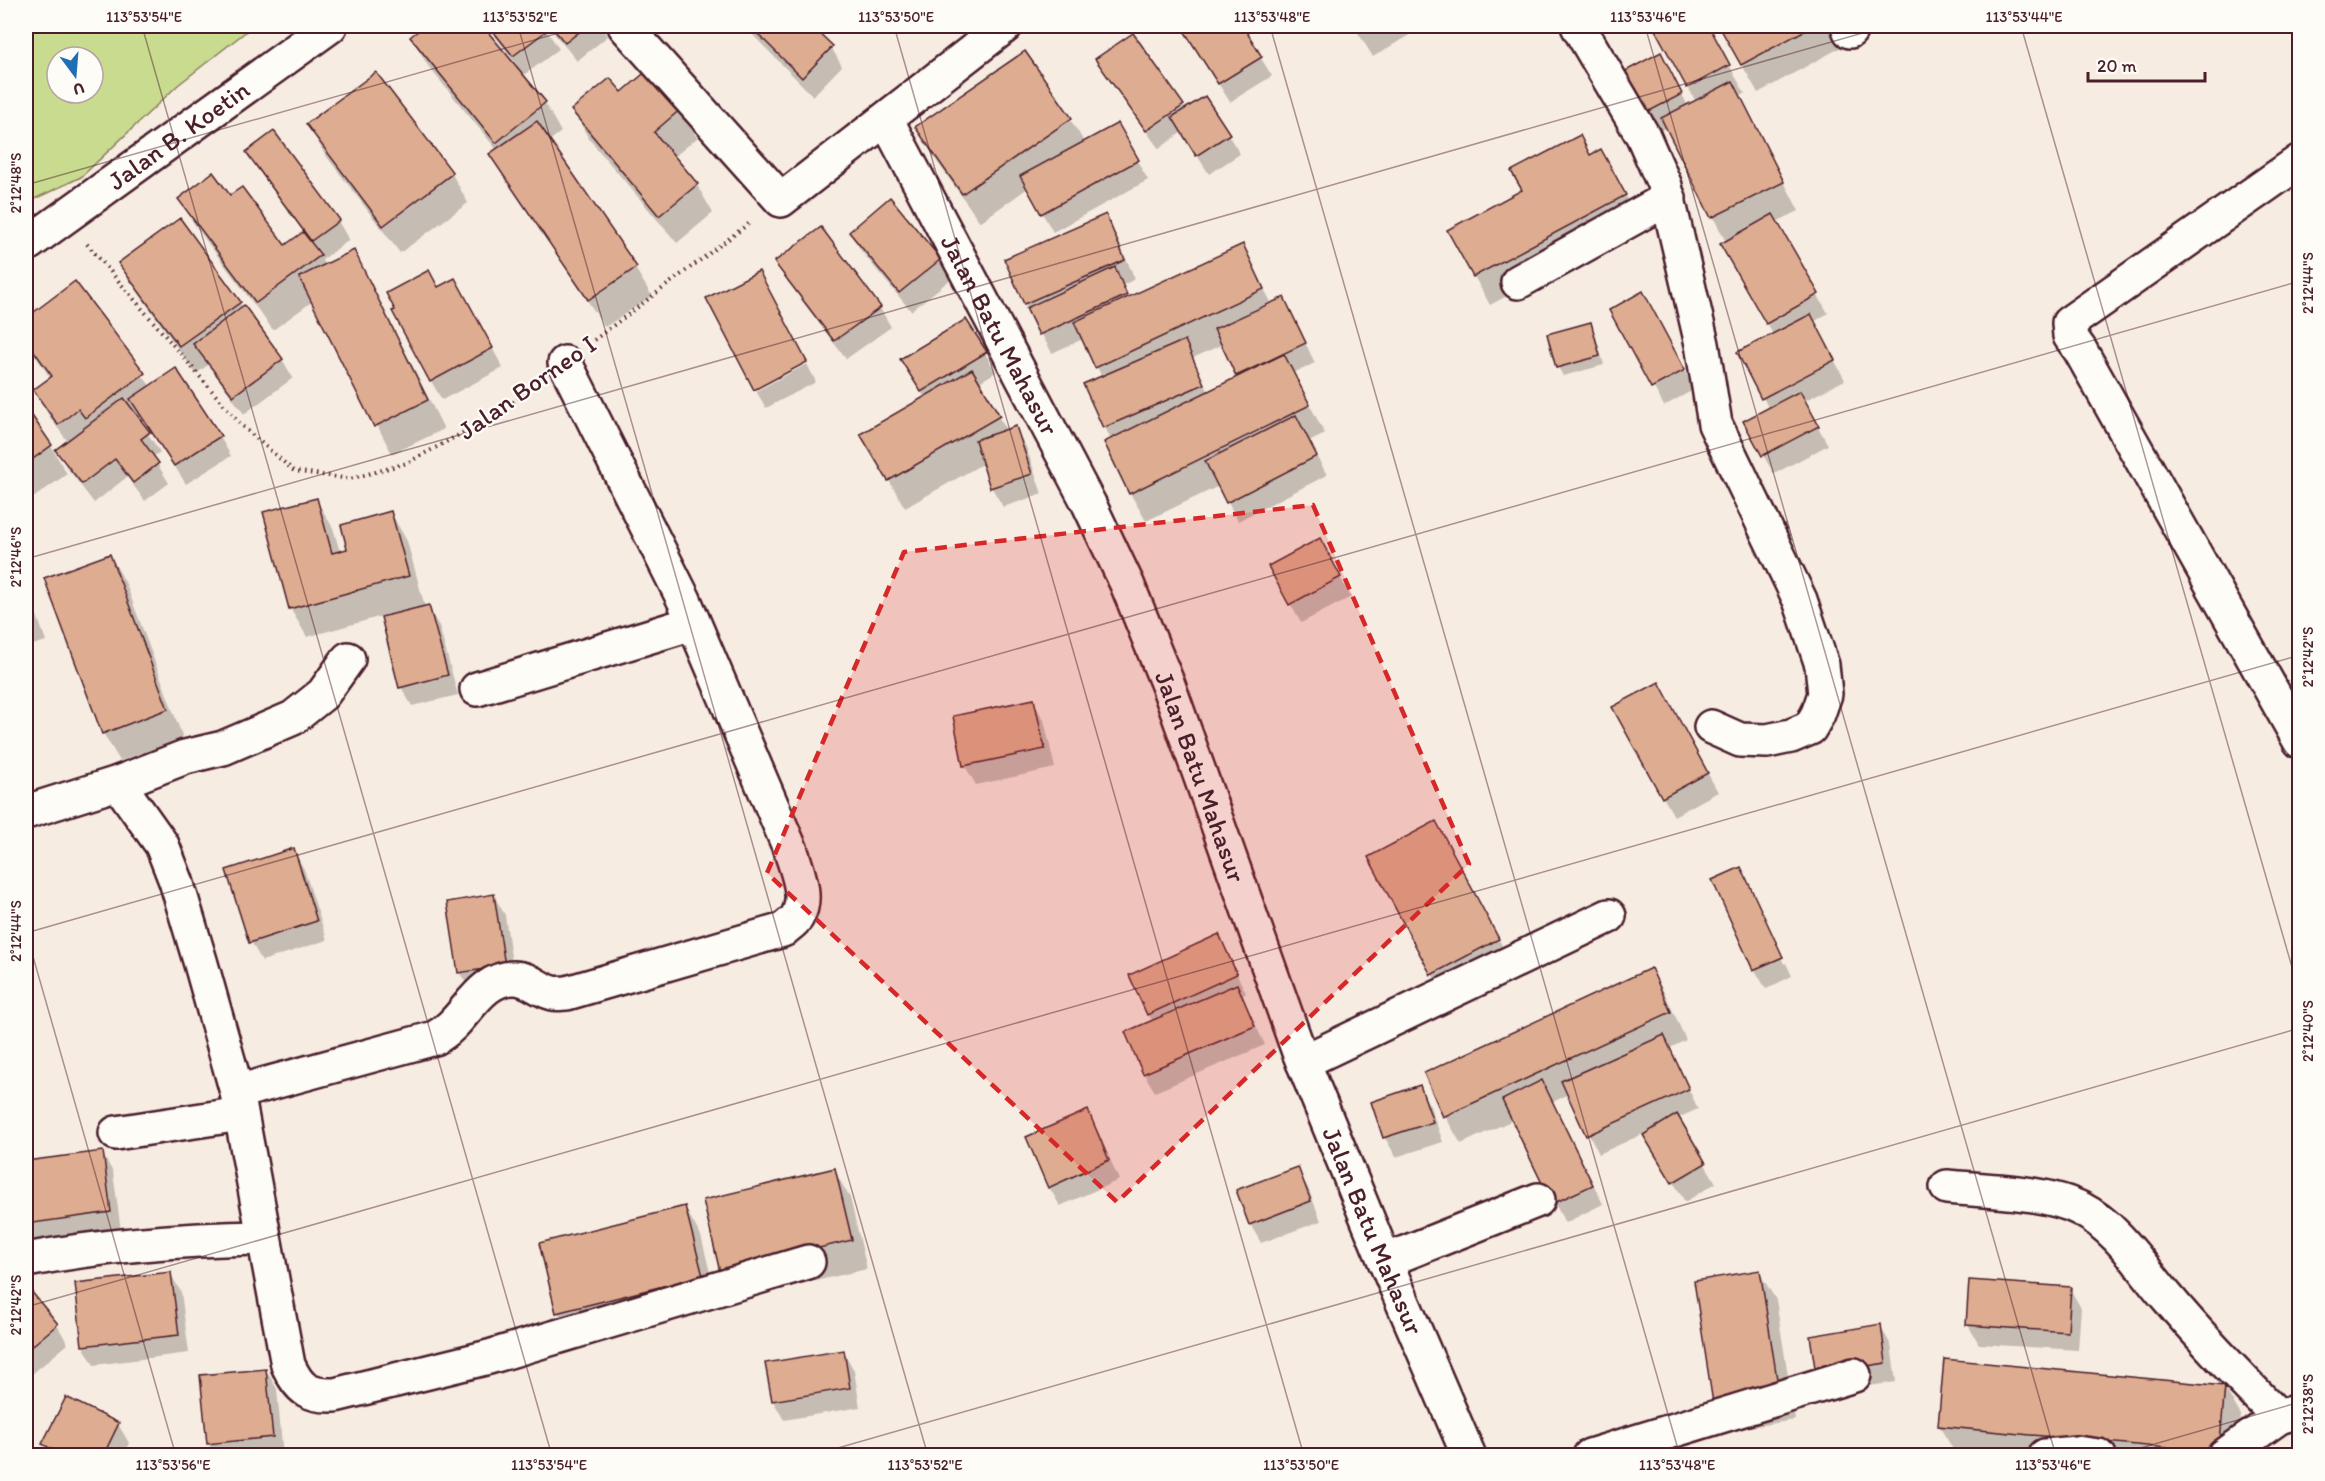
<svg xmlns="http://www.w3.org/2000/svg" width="2325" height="1481" viewBox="0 0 2325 1481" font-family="Itim,sans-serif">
	<rect width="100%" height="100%" fill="#f7ece2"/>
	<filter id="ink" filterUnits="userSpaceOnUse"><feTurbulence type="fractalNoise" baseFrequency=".0167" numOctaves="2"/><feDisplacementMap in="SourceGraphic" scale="12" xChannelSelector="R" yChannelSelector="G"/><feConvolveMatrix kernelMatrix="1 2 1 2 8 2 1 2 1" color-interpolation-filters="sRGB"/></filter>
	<g filter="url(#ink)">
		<path fill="#c9db8f" stroke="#8a7d5d" stroke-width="1.5" fill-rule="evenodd" d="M 26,26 L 253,26 L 178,85 L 81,177 L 26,203 ZM 57,57 L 93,57 L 93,93 L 57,93 Z"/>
		<g fill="#0003" fill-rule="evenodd">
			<polygon points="427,26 481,26 515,67 517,65 487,26 544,26 559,49 523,76 545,103 561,132 549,141 635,268 652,296 605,327 508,182 491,154 497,150 428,66 412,38"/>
			<polygon points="548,26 602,26 608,36 577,61"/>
			<polygon points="744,26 810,26 831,47 842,66 813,96"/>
			<polygon points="1182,26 1241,26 1272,76 1230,102"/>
			<polygon points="1354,26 1424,26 1373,57"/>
			<polygon points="1655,26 1708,26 1745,94 1740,96 1799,211 1776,222 1828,313 1814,322 1845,380 1804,401 1828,445 1774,474 1763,455 1769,409 1739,352 1773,334 1722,245 1726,242 1667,127 1652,135 1620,76 1671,73 1688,106 1696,102"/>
			<polygon points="1720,26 1834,26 1845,45 1758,93"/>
			<polygon points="1097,59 1182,105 1185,110 1205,98 1240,154 1209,174 1182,132 1159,149 1108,78"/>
			<polygon points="376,74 452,174 468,203 400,253 324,153 308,124"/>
			<polygon points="622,94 681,109 697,138 674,157 697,185 713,213 677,243 589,139 573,110"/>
			<polygon points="1070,119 1085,143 1117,125 1148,180 1053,232 1028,188 980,222 933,156 917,128"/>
			<polygon points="248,152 338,221 349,240 322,260 325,266 353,252 370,281 444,429 392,454 313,301 273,330 196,227 180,199 230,197 285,247 304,233 259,171"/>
			<polygon points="1590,156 1617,179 1641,224 1490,305 1449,231"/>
			<path d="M 1105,216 L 1116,235 L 1135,279 L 1123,285 L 1130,298 L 1242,246 L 1272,304 L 1284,299 L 1315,363 L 1293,373 L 1325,434 L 1309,442 L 1327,475 L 1238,521 L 1219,486 L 1146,521 L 1130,493 L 1111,440 L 1085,384 L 1102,377 L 1083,339 L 1052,353 L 1025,304 L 1006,260 ZM 1223,344 L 1239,378 L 1209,393 L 1193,358 Z"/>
			<polygon points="850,232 940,260 951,279 911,311 861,251"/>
			<polygon points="776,262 880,308 891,327 846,359 787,281"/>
			<polygon points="120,263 239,302 282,359 293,378 244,414 208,365 196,374 137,291"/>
			<polygon points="75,283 151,387 220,437 231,456 186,484 142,416 138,419 160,452 153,457 169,483 145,501 127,477 94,503 68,469 57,450 68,442 51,419 34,391 51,379 26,342 26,320"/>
			<polygon points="466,299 503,368 442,400 431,381"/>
			<polygon points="1611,310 1653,312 1695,389 1664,406"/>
			<polygon points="1590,324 1595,333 1604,365 1563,376 1558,367"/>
			<polygon points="985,353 996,372 978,383 1007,431 1015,428 1026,447 1042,494 1003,507 992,488 984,463 905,508 862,434 925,398 913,379"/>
			<polygon points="807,364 816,382 766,408 756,391"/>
			<polygon points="26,410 51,446 67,474 26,503"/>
			<polygon points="316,499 333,528 340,552 349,550 391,513 407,541 425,607 428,607 439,626 458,695 412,706 401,687 382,616 307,637 290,608"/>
			<polygon points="110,555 126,584 183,738 120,761 103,733"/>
			<polygon points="1330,559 1351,597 1301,623 1270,567"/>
			<polygon points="26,584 46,641 26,647"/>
			<polygon points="1033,701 1044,720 1055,768 976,785 965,766 955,717"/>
			<polygon points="1669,703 1718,792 1674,816 1663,797"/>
			<polygon points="26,711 32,728 26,730"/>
			<polygon points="293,850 304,869 327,940 262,961 251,942"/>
			<polygon points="1452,852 1514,968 1449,1002 1432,974"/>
			<polygon points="1741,869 1751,887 1749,887 1784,964 1786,963 1792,976 1766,989 1755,970 1714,881"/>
			<polygon points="494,896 505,915 515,985 471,991 459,972"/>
			<polygon points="1218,936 1246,993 1242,996 1265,1045 1155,1092 1144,1074 1127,1033 1153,1022 1148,1014"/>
			<polygon points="1651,970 1667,998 1686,1040 1670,1048 1698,1109 1678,1118 1716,1183 1685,1202 1645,1133 1599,1154 1569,1094 1553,1102 1603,1204 1565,1223 1513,1120 1461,1144 1445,1116"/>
			<polygon points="1419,1087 1430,1106 1443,1142 1396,1157 1385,1138 1373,1103"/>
			<polygon points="1087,1112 1098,1131 1119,1180 1060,1206 1049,1187"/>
			<polygon points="102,1153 113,1172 121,1231 30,1243 26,1236 26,1163"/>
			<polygon points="1297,1169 1308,1188 1321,1221 1261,1243 1250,1224"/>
			<polygon points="834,1170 850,1198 867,1269 738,1299"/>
			<polygon points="685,1208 701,1236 718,1305 574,1341 558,1312"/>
			<polygon points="1759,1272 1776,1300 1795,1420 1731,1430 1714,1402"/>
			<polygon points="170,1273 181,1292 189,1353 94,1365 83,1346"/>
			<polygon points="26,1288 57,1325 68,1344 26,1379"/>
			<polygon points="2070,1289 2081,1308 2078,1350 1979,1344 1968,1325"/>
			<polygon points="1880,1326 1891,1345 1896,1382 1829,1392"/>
			<polygon points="843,1351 854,1370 860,1407 784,1420 773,1401"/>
			<polygon points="266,1370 277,1389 283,1456 215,1456 208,1443"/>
			<polygon points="2224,1387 2241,1415 2237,1456 1956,1454 1939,1426"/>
			<polygon points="118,1424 129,1443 123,1456 51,1456 44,1444"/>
		</g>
		<g fill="#deac90" stroke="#4a1f2b" stroke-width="1.5">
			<polygon points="424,26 483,26 546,102 496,143 410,37"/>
			<polygon points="489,26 546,26 549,29 513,56"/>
			<polygon points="551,26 587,26 565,43"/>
			<polygon points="750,26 812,26 833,46 802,78"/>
			<polygon points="1181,26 1243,26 1262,57 1218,84"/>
			<polygon points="1653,26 1709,26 1730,65 1687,88"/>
			<polygon points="1719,26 1813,26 1741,65"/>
			<polygon points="1133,33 1184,105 1146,131 1095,59"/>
			<polygon points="1025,51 1072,118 962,194 915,127"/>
			<polygon points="1661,52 1682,94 1640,116 1618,75"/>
			<polygon points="649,69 682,108 654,132 698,184 659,216 571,110 610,78 622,92"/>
			<polygon points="376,72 453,173 383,226 306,124"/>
			<polygon points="1733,81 1784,182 1711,218 1661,118"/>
			<polygon points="1205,96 1230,134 1196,156 1172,117"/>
			<polygon points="537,121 637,267 588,300 489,154"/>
			<polygon points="1118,123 1139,160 1041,214 1020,176"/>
			<polygon points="274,131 340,220 311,241 246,152"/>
			<polygon points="1580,135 1590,155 1601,149 1626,195 1473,277 1447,230 1522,190 1511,171"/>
			<polygon points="213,172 230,195 242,187 285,245 303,232 321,255 256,303 178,199"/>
			<polygon points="890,197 941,259 899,293 849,232"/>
			<polygon points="1106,214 1125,260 1024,304 1004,259"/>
			<polygon points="1773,214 1819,294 1766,324 1720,244"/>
			<polygon points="180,218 241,302 179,346 118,263"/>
			<polygon points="821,227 881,307 834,341 774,262"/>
			<polygon points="1243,244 1264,289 1095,368 1074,322"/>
			<polygon points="354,250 428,400 374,427 299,277"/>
			<polygon points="1115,267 1127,295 1039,335 1026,308"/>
			<polygon points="429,270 438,287 455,278 493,348 430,382 392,311 395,310 386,293"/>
			<polygon points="759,271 807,362 754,390 706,298"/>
			<polygon points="75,281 145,373 85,418 78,409 58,425 33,390 52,376 26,340 26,318"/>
			<polygon points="1643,291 1685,370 1651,388 1609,310"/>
			<polygon points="1284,297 1306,343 1236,376 1214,329"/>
			<polygon points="244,305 283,359 233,396 193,344"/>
			<polygon points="1811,314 1835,360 1761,399 1737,352"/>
			<polygon points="966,319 987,352 921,392 900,359"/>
			<polygon points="1591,322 1600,356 1556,368 1547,334"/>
			<polygon points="1185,340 1204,384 1103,428 1083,384"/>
			<polygon points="1284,354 1310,405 1129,494 1104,442"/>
			<polygon points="176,368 221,436 174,466 130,399"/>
			<polygon points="972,369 1000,416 888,481 860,434"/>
			<polygon points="1800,391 1819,426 1762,456 1743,421"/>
			<polygon points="124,398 150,432 141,439 159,463 133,483 115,459 82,484 55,450"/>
			<polygon points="26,407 52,445 26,464"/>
			<polygon points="1296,415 1317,456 1226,503 1205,461"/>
			<polygon points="1016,426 1032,474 990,488 975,440"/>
			<polygon points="317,498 332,553 347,549 341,525 391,511 409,576 289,609 263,512"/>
			<polygon points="1320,538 1341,577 1289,605 1268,566"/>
			<polygon points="110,554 168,709 102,734 44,578"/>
			<polygon points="26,597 31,612 26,614"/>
			<polygon points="429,605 448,675 399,688 381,617"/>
			<polygon points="1659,682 1708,773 1662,798 1612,707"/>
			<polygon points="1034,699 1045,749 963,766 953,716"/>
			<polygon points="1436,821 1499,939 1431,975 1368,857"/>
			<polygon points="294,848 317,921 249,943 226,870"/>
			<polygon points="1741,867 1783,957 1753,970 1712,880"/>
			<polygon points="494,894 505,966 458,973 447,902"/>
			<polygon points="1219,934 1237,974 1147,1015 1129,975"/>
			<polygon points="1651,968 1671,1012 1443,1117 1424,1073"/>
			<polygon points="1237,984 1255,1026 1143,1074 1125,1032"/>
			<polygon points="1664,1035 1689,1089 1586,1136 1561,1081"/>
			<polygon points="1542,1080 1593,1185 1552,1204 1502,1100"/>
			<polygon points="1420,1085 1433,1122 1383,1138 1371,1102"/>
			<polygon points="1088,1110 1109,1160 1048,1188 1026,1137"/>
			<polygon points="1677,1114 1706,1163 1672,1183 1643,1135"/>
			<polygon points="103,1151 111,1212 26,1224 26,1161"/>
			<polygon points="1298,1167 1311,1201 1249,1225 1236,1190"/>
			<polygon points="835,1168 852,1240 720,1272 703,1200"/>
			<polygon points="685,1206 703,1276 556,1313 539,1243"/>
			<polygon points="1760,1270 1779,1392 1713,1403 1694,1281"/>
			<polygon points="171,1272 179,1335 82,1346 75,1283"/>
			<polygon points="1969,1280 2071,1287 2068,1332 1966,1325"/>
			<polygon points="26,1285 58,1324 26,1351"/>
			<polygon points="1881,1324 1886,1363 1816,1374 1810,1336"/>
			<polygon points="844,1350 850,1388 772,1401 765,1363"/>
			<polygon points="1944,1359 2225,1386 2219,1453 1938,1426"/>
			<polygon points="266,1369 273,1437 207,1444 200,1375"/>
			<polygon points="66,1397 119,1423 103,1456 65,1456 42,1444"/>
		</g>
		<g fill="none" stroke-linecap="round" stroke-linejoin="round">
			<defs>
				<g id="minor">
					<polyline points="625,26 781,200 1005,26"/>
					<polyline points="1578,26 1643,136 1665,186 1702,344 1715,424 1800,600 1822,665 1825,694 1818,714 1810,728 1791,736 1767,741 1740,740 1711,727"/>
					<polyline points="1848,26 1850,31"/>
					<path id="s1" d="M 886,119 L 1089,504 L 1127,584 L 1168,685 L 1299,1052 L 1379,1247 L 1469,1456"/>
					<polyline points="2300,161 2069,323 2070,336 2080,350 2300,741"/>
					<path id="s2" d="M 26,245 L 330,26"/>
					<polyline points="1518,282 1669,198"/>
					<polyline points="477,689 693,623"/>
					<path d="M 118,783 L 162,845 L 176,881 L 201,964 L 237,1092 L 288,1365 C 299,1389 308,1396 335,1395 L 489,1357 L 808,1262"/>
					<polyline points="26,812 118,783 185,757 223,748 293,718 323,694 348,659"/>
					<polyline points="1303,1062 1609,916"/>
					<path d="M 237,1092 L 435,1038 C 466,1022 477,978 514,978 C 530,978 538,990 553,993 C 557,994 562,993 567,993 L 783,930 C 787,926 794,922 797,917 C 809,897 797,871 791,851 L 684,600 L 565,363"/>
					<polyline points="116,1133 241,1114"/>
					<path d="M 1947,1187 C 1987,1191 2046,1191 2081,1209 C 2118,1228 2141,1267 2167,1297 C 2202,1339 2240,1378 2279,1417"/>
					<path d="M 26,1260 C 104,1245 183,1239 263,1238"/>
					<polyline points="1385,1261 1538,1200"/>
					<polyline points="1590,1456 1854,1375"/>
					<polyline points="2045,1456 2077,1453 2099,1456"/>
					<polyline points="2224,1456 2279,1417 2299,1411"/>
				</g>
			</defs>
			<use href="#minor" stroke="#4a1f2b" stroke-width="38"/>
			<g stroke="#4a1f2b" stroke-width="4" stroke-dasharray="1.5 4.5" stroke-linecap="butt">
				<polyline points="87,244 242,426 294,471 350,479 407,463 496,415 536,385"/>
				<polyline points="594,340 751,222"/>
			</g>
			<use href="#minor" stroke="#fdfcf7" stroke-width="33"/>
		</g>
	</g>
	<path fill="#d62828" fill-opacity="0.2" stroke="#d62828" stroke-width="4.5" stroke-dasharray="12 8" stroke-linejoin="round" d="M 1313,505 L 1469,864 L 1117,1202 L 767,873 L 904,552 Z"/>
	<path fill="none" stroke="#4a1f2b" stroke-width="1.5" stroke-opacity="0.45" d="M 142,26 L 552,1456M 518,26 L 928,1456M 894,26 L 1304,1456M 1270,26 L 1680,1456M 1645,26 L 2056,1456M 2021,26 L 2300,995M 26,185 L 583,26M 26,559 L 1887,26M 26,932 L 176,1456M 26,933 L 2300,281M 26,1307 L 2300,655M 810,1456 L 2300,1028M 2113,1456 L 2300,1402"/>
	<g text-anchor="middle" stroke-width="4.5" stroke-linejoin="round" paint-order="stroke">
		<g font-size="26" fill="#4a1f2b" stroke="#fdfcf7">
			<text dy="9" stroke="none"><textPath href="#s2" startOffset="188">Jalan B. Koetin</textPath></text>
			<text dy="9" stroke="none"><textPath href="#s1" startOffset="244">Jalan Batu Mahasur</textPath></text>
			<text transform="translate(527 387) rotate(-35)" y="9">Jalan Borneo I</text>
			<text dy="9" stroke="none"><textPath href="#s1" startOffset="730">Jalan Batu Mahasur</textPath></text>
			<text dy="9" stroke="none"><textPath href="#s1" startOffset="1216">Jalan Batu Mahasur</textPath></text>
		</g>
	</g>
	<rect width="2325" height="1481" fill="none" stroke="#fdfcf7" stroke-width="66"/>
	<g transform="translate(75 75) rotate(164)"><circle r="28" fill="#fdfcf7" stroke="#b5a4a5" stroke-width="1.5"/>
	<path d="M0-4.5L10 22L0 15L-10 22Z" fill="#1f6fb2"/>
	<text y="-9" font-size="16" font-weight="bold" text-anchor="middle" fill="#4a1f2b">U</text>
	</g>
	<path d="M2088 72v9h117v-9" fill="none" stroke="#4a1f2b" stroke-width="3"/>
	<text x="2097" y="72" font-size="18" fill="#4a1f2b" stroke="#fdfcf7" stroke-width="4.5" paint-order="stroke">20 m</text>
	<rect x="33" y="33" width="2259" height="1415" fill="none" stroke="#4a1f2b" stroke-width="2"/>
	<g font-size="15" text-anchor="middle" fill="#4a1f2b">
		<text x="144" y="22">113°53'54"E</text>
		<text x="520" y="22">113°53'52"E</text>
		<text x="896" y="22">113°53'50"E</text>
		<text x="1272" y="22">113°53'48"E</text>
		<text x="1648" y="22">113°53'46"E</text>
		<text x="2024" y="22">113°53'44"E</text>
		<text transform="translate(16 183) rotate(-90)" y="5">2°12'48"S</text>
		<text transform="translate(2308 283) rotate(-90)" y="5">2°12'44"S</text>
		<text transform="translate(16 557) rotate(-90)" y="5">2°12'46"S</text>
		<text transform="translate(2308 657) rotate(-90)" y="5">2°12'42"S</text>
		<text transform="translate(16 931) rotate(-90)" y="5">2°12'44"S</text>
		<text transform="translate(2308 1031) rotate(-90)" y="5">2°12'40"S</text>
		<text transform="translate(16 1305) rotate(-90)" y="5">2°12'42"S</text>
		<text transform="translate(2308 1404) rotate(-90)" y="5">2°12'38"S</text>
		<text x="173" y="1470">113°53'56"E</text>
		<text x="549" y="1470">113°53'54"E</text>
		<text x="925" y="1470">113°53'52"E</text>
		<text x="1301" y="1470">113°53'50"E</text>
		<text x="1677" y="1470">113°53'48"E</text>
		<text x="2053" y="1470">113°53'46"E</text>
	</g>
</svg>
